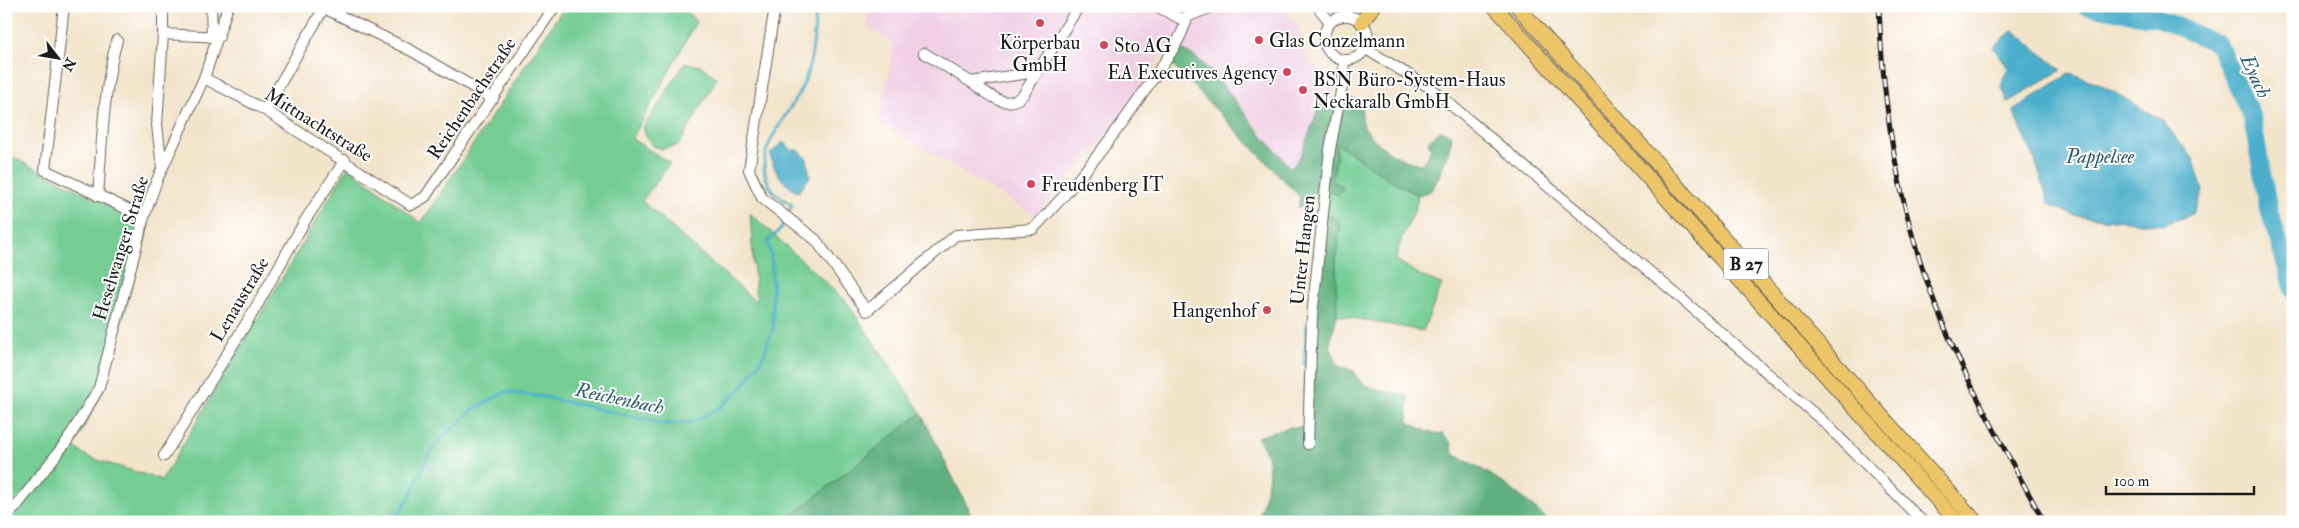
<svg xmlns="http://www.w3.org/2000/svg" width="2299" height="528" viewBox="0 0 2299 528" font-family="'IM FELL Double Pica',serif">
	<rect width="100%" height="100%" fill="#fff"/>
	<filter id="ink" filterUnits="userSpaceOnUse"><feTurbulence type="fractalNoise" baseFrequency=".02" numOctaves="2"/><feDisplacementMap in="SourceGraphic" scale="10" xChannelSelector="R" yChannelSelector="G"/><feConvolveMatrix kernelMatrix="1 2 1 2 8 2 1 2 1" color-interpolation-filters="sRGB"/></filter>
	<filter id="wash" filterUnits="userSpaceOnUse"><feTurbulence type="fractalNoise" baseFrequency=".0096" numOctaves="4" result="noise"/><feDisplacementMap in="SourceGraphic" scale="20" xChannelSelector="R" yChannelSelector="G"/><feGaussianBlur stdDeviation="1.12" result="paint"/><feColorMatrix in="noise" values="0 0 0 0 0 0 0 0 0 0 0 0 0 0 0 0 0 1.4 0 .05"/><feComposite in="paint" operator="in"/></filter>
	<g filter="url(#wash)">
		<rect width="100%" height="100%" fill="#f2e4ca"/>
		<polygon fill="#f1d0e4" points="871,6 1283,6 1299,29 1308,58 1336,87 1330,100 1321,102 1301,155 1291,169 1217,79 1183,49 1175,48 1169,44 1125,113 1036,216 879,122 894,45 866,26"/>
		<g fill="#74cd94" stroke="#487458">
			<polygon points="565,6 682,6 696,22 632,139 670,163 642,201 756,302 750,213 846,301 921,413 784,522 6,522 6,154 149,225 103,391 74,447 88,457 162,480 348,167 421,223"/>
			<polygon points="685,63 701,66 717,78 679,145 662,149 651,145 643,128"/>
			<path d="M 1336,143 C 1364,161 1388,181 1418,195 C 1416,218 1399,234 1396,260 L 1423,277 L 1442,284 L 1423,331 L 1337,315 L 1336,259 L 1339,240 L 1325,213 L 1327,191 L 1342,186 L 1332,182 L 1336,160 Z"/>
		</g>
		<g fill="#5fb07e" stroke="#3e664d">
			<path d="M 1175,48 C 1203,51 1239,108 1256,128 C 1267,142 1280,154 1291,169 L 1301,155 L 1321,102 L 1334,103 L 1334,111 L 1348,97 L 1362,102 C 1362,109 1361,120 1364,126 C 1375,145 1400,162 1422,164 L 1431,150 L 1428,141 L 1441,130 L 1452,136 C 1451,147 1438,184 1430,191 C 1427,193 1422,194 1418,195 C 1388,181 1364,161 1336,143 L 1336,160 L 1332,181 L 1343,187 L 1339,195 L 1330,191 L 1314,193 L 1312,202 L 1298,208 L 1300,197 L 1170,62 Z"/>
			<path d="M 1325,213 L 1341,223 L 1336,259 L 1337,315 L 1330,345 L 1338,366 L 1354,371 C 1361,392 1390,390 1408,396 L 1408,422 L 1428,432 L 1443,434 L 1451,442 L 1453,454 C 1490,471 1520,494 1550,522 L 1258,522 C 1265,489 1279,466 1257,437 L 1291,427 L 1304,428 L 1305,379 Z"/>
			<polygon points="921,413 969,510 972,522 784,522"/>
		</g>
		<g fill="#4cafcb" stroke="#346674">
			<polygon points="2013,30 2061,70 2008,102 2001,84 2008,68 1993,47"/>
			<polygon points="2070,73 2100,84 2162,120 2194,160 2203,191 2193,214 2162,225 2075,216 2049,204 2035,160 2013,110"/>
			<path d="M 783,142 L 793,151 L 798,149 L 807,159 L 810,177 L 798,192 C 782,183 774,172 770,154 Z"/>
		</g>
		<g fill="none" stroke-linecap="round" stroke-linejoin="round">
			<g stroke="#4cafcb" stroke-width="3">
				<polyline points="1304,364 1307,322"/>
				<path d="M 392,522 L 396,519 L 412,493 L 426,460 L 439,441 L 474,409 L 505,392 L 544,397 L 665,424 L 692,422 L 718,409 L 738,392 L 761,361 L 773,329 L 772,264 L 768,241 L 781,229 L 792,205 C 787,201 779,197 774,192 C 744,156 790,117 803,85 C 814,59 814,34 816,6"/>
			</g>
			<polyline stroke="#4cafcb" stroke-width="18" points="2086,6 2158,18 2218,44 2252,118 2268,206 2293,289"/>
		</g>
	</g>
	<g filter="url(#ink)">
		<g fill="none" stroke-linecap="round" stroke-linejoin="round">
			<defs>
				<g id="minor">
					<polyline points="64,6 45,170 144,217"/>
					<polyline points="211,6 212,37"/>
					<path d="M 775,6 L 749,170 L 762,198 L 816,240 L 867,311 L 956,235 L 1033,229 C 1078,183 1116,134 1152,80 C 1166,60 1181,41 1187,18"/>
					<polyline points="1156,6 1181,19 1207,9 1209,6"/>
					<polyline points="1317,6 1330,22"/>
					<polyline points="324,8 412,51 493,99"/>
					<circle cx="1346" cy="38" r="22"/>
					<polyline points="163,34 219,37"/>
					<polyline points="1366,49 1432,89 1675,293 1825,423 1923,522"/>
					<polyline points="924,53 971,82"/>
					<path d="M 1040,68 L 1029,73 L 971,82 C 988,93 1005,112 1023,95 L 1079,6"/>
					<polyline points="204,78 265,110 411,205 425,197 555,6"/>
					<polyline points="265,110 325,6"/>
					<polyline points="162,167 157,125 163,34 163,6"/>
					<path d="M 98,196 C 102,144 103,91 117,40"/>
					<polyline points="1308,444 1312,316 1330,149 1343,81 1344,61"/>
					<polyline points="164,456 252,314 306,219 345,160"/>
					<polyline points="6,515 15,508 67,441 99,388 144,217 157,180 204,78 228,6"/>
				</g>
				<g id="highway">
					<polyline points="1494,6 1957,522"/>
					<polyline points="1517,6 1976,522"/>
					<polyline points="1362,22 1373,6"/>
				</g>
			</defs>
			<use href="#minor" stroke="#676259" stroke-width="12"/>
			<use href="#highway" stroke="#676259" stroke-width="16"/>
			<use href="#minor" stroke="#fff" stroke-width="10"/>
			<use href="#highway" stroke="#edc569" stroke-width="14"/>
			<defs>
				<path id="rail" d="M 1879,6 C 1883,109 1898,209 1936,306 C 1965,381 2006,451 2044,522"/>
			</defs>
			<use href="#rail" stroke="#1c1c1c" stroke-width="5"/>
			<use href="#rail" stroke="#fff" stroke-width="3" stroke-dasharray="9" stroke-linecap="butt"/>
		</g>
	</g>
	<g fill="#d1495b" stroke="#fff" stroke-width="2">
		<circle cx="1040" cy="23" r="5"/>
		<circle cx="1259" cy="40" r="5"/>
		<circle cx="1104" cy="45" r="5"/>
		<circle cx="1287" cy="72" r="5"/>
		<circle cx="1303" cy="90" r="5"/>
		<circle cx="1031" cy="184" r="5"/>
		<circle cx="1267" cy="310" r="5"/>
	</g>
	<g text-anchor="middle" stroke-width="4" stroke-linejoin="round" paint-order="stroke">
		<rect fill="#fff" stroke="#606060" stroke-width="1" x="1723.5" y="248.5" width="45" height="31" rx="4"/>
		<g font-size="18" font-weight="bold" fill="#1c1c1c">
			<text x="1746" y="270">B 27</text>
		</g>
		<g font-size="19" fill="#1c1c1c" stroke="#fff" text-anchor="start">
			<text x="1269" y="47">Glas Conzelmann</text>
			<text x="1040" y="49" text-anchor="middle">Körperbau<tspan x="1040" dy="22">GmbH</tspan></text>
			<text x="1114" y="52">Sto AG</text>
			<text x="1277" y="79" text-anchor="end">EA Executives Agency</text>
			<text x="1313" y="86">BSN Büro-System-Haus<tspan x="1313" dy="22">Neckaralb GmbH</tspan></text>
			<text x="1041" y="191">Freudenberg IT</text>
			<text x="1257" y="317" text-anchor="end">Hangenhof</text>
		</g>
		<g font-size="19" fill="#1c1c1c" stroke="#fff">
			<text transform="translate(471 98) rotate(-56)" y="7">Reichenbachstraße</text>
			<text transform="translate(319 124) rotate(32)" y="7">Mittnachtstraße</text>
			<text transform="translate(120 248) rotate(-73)" y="7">Heselwanger Straße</text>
			<text transform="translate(1302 250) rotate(-84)" y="7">Unter Hangen</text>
			<text transform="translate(239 299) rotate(-59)" y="7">Lenaustraße</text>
		</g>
		<g font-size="20" font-style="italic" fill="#325e6b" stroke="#fff">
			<text transform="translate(2256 76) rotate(65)" y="7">Eyach</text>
			<text x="2100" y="163">Pappelsee</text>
			<text transform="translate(620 398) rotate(12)" y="7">Reichenbach</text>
		</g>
	</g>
	<rect width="2299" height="528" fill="none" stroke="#fff" stroke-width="25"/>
	<g transform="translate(58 58) rotate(121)" stroke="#ffffff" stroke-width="4" paint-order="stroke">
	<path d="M0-4L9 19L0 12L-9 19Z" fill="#1c1c1c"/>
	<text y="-8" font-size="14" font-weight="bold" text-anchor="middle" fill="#1c1c1c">N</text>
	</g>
	<path d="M2106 486v8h148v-8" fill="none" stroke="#1c1c1c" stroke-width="2.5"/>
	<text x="2114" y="486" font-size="15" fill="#1c1c1c" stroke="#ffffff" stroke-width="4" paint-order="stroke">100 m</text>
</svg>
